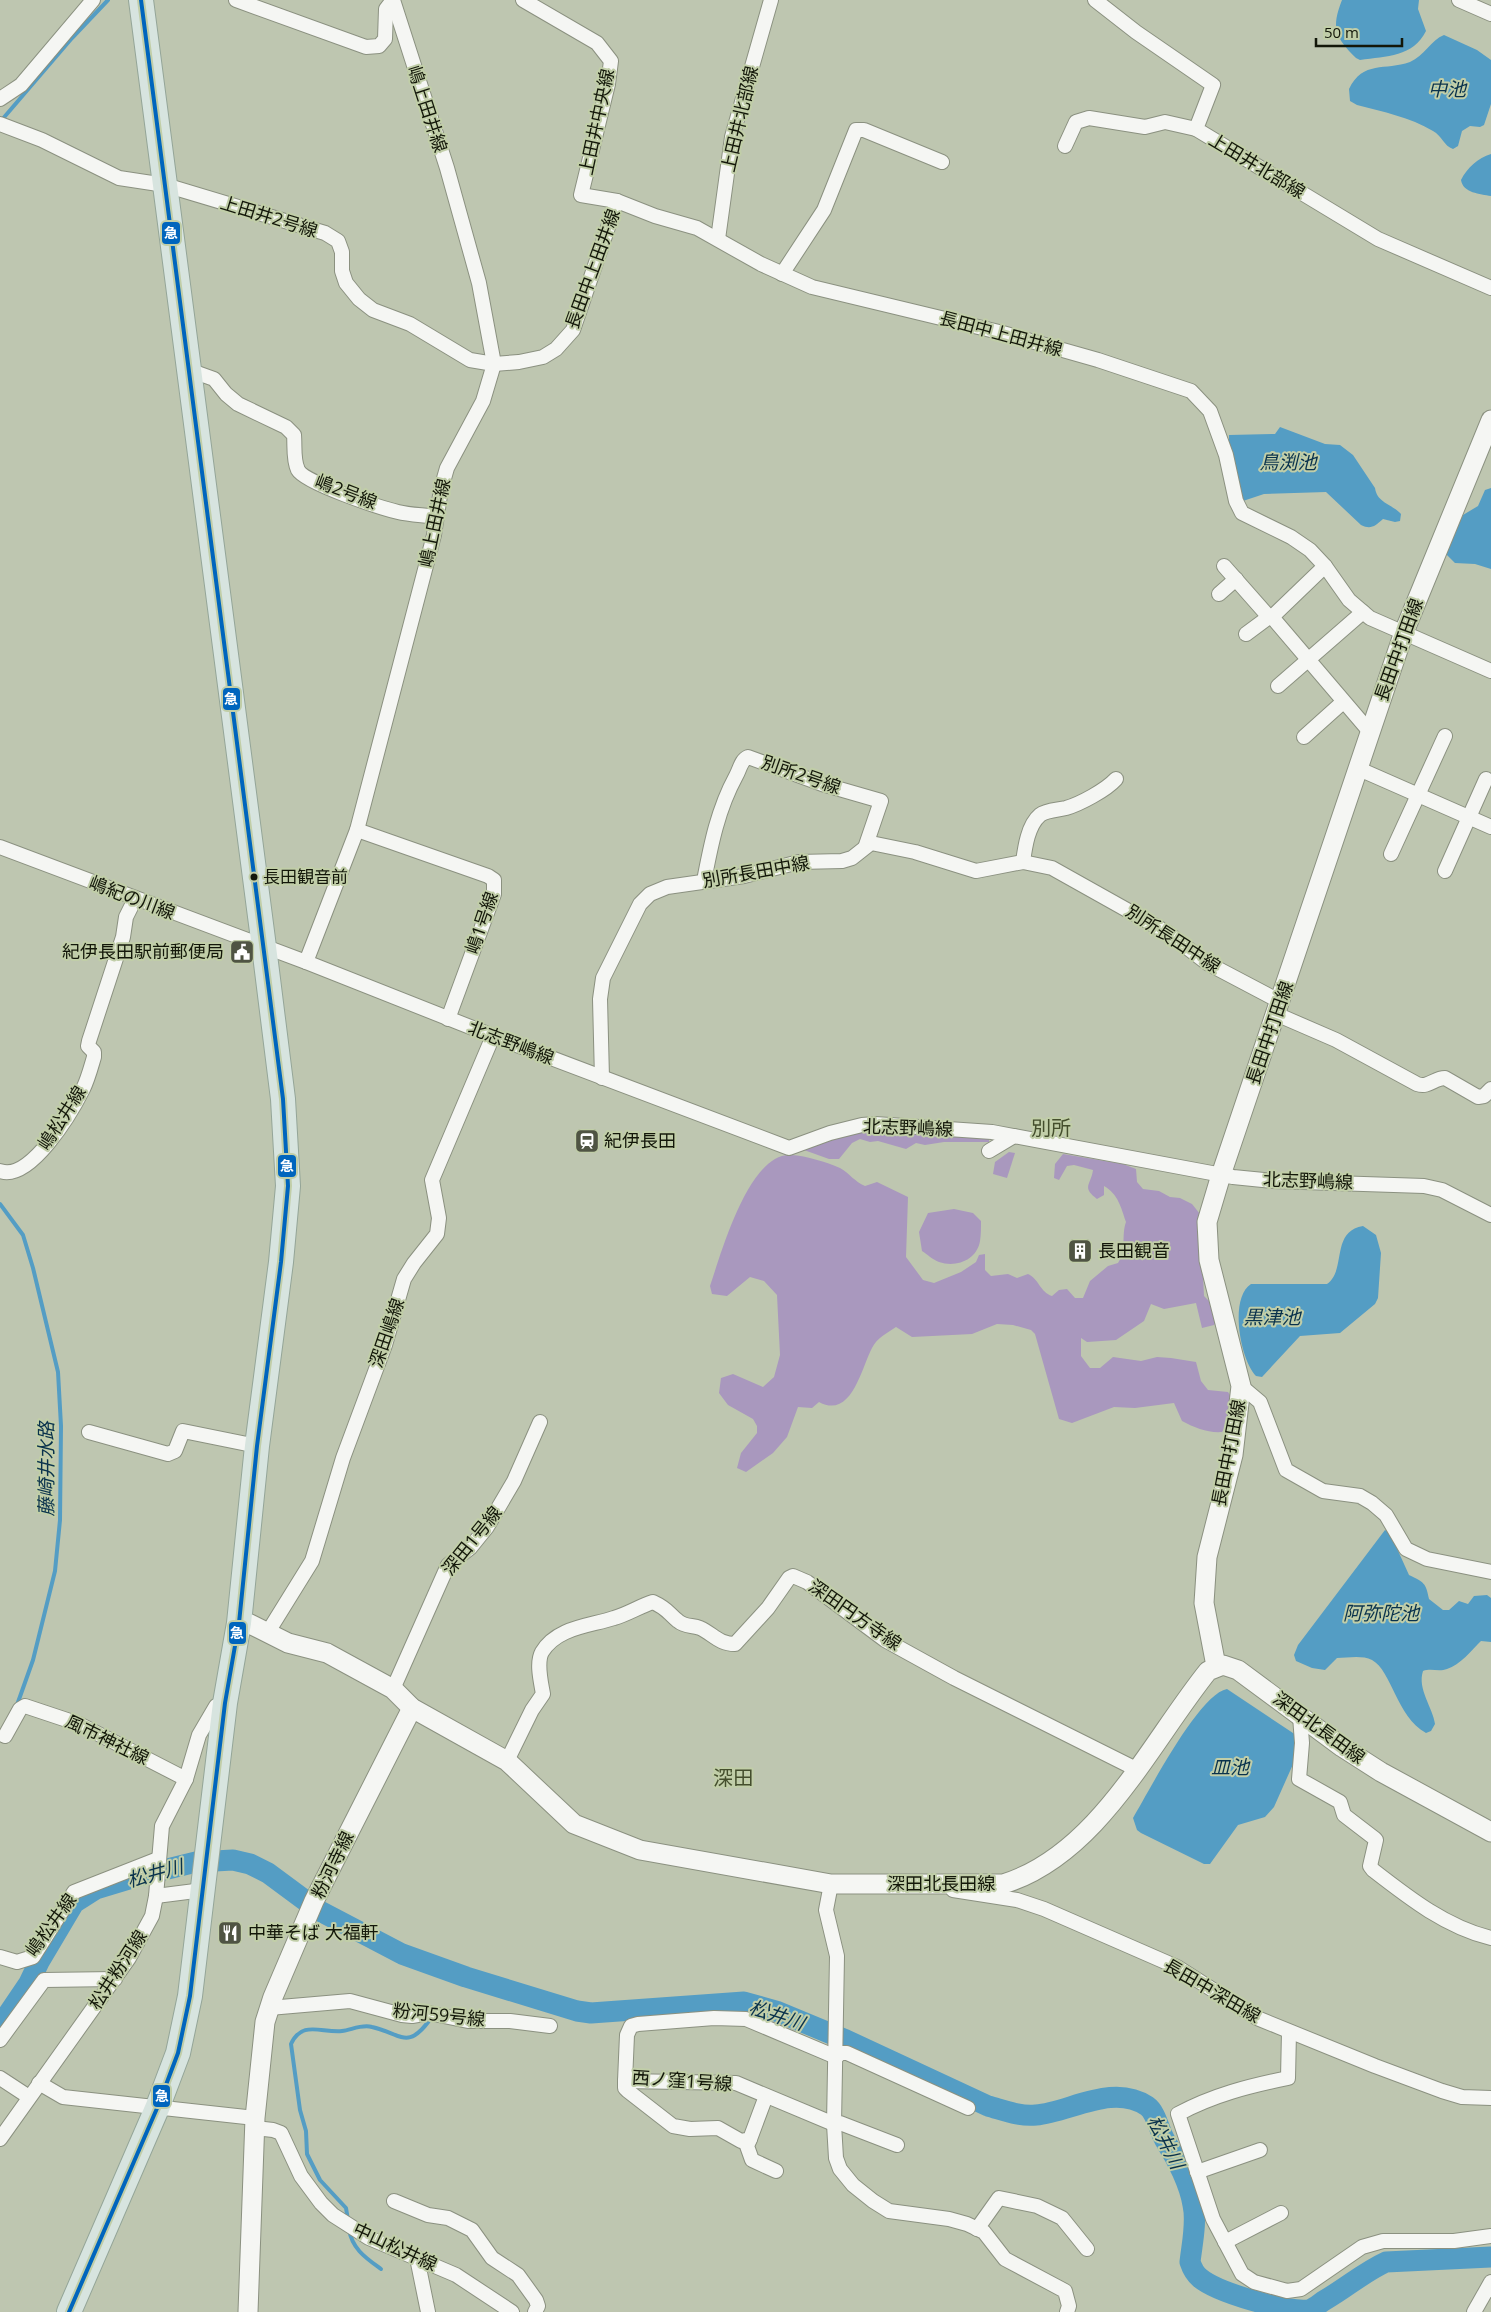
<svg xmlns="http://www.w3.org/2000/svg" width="1491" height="2312" viewBox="0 0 1491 2312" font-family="'Open Sans','Noto Sans JP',sans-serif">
	<rect width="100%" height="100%" fill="#bec6b0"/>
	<g fill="#a998be">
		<polygon points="873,1128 984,1136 989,1139 989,1142 944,1142 925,1145 916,1143 906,1149 878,1141 870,1142 860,1139 852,1143 839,1159 829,1159 804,1150 821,1141"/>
		<polygon points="1009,1152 1015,1153 1007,1178 993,1174 995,1162"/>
		<path d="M 1063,1154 L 1123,1164 L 1136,1169 L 1137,1182 L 1143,1189 L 1159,1191 L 1170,1197 L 1180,1198 L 1192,1204 L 1200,1214 L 1204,1296 L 1211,1303 L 1217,1320 L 1214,1325 L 1202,1328 L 1196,1303 L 1164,1309 L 1151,1304 L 1144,1321 L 1116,1340 L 1087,1342 L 1081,1338 L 1081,1356 L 1090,1368 L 1100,1368 L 1113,1357 L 1141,1361 L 1157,1357 L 1171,1358 L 1196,1362 L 1201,1381 L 1208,1390 L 1228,1392 C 1239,1409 1233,1416 1222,1432 C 1208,1433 1195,1428 1182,1421 L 1174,1403 L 1135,1408 L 1114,1407 L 1072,1423 L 1059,1419 L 1035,1334 L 1031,1330 L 1013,1325 L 997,1324 L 972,1334 L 912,1337 L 896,1327 C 887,1333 877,1338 872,1348 C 862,1366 852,1420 819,1402 L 812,1408 L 798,1407 L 787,1437 L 773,1453 L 746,1472 L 737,1468 L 741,1453 L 757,1433 L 757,1426 L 753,1419 L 728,1405 L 719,1393 L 721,1378 L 733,1374 L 763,1387 L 774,1377 L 780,1355 L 777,1295 L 764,1281 L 750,1277 L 727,1296 L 712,1294 L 710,1286 C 721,1254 749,1152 791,1155 C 807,1156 826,1162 840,1168 C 849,1173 855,1182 865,1186 L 877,1182 L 908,1197 L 906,1257 L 923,1280 L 934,1283 L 961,1272 L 976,1262 L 979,1255 L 985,1254 L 985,1270 L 991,1276 L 1008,1274 L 1017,1278 L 1028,1274 C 1039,1279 1040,1292 1052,1296 L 1059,1290 L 1067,1289 L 1075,1298 L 1083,1298 L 1090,1281 L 1108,1266 L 1118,1263 C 1127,1250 1121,1236 1126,1222 C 1121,1207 1118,1194 1104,1186 L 1104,1195 L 1097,1199 C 1081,1187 1091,1185 1093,1170 L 1074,1165 L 1067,1166 L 1059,1180 L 1054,1178 L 1055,1164 Z"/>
		<path d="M 954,1209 L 973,1213 L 981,1221 C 981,1228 981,1235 980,1241 C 977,1260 956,1268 939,1262 C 933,1260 927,1254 922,1251 L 919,1232 L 928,1213 Z"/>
	</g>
	<g fill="#549dc4">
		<path d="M 1342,0 L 1419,0 L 1418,9 L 1426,31 C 1413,57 1387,56 1360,60 L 1356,58 C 1335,37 1331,28 1342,0 Z"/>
		<path d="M 1444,35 L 1477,50 L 1491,60 L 1491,104 L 1484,125 L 1480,127 L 1470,126 L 1462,131 L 1458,146 L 1453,149 C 1444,146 1442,136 1433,131 C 1410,117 1383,112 1357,105 L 1350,101 L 1349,89 C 1363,60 1385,71 1410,62 C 1424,56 1431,40 1444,35 Z"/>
		<path d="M 1491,154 L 1491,196 C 1480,194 1463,193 1461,180 C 1467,168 1478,158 1491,154 Z"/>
		<path d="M 1280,427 L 1325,444 L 1340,445 L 1353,455 L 1375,488 C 1377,503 1392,504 1401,514 L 1400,521 L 1395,522 L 1383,519 C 1375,526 1371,530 1361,525 L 1326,492 L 1264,494 L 1243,501 L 1229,449 L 1229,435 L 1275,434 Z"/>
		<polygon points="1491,488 1491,569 1475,564 1455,563 1445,553 1463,515 1478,506 1485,490"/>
		<path d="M 1363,1226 L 1376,1235 L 1381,1253 L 1378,1298 L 1375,1304 L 1340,1333 L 1300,1336 L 1262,1377 L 1256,1376 C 1240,1359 1229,1298 1251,1284 L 1327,1284 C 1347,1270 1330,1232 1363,1226 Z"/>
		<path d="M 1385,1530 L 1390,1533 L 1409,1575 C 1424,1582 1426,1583 1429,1599 L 1443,1610 L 1449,1610 L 1459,1601 L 1468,1604 L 1474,1596 L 1487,1595 L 1491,1598 L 1491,1642 L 1481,1641 C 1472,1650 1460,1665 1447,1669 C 1439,1672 1431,1668 1423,1671 C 1417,1689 1433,1708 1435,1724 L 1431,1731 L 1426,1733 C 1396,1716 1392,1671 1372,1660 C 1362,1655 1347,1658 1337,1658 L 1325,1670 L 1312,1668 L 1296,1661 L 1294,1655 L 1298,1645 Z"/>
		<path d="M 1227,1689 L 1296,1735 L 1294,1762 L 1274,1807 L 1265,1817 L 1238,1825 L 1210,1864 L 1204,1864 L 1141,1833 L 1137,1830 L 1133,1818 C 1149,1791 1199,1694 1227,1689 Z"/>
	</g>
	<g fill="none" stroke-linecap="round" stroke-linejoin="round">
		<g stroke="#549dc4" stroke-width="4">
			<polyline points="0,122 72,38 108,0"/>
			<polyline points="0,1204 23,1235 33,1268 58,1372 61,1426 60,1520 55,1571 33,1660 17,1705"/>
			<path d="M 348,2220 L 346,2208 L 320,2180 L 307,2154 L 306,2131 L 300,2110 L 291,2044 C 302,2020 321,2033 342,2031 C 351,2030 362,2024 372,2027 C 402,2034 408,2051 431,2018"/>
			<path d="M 349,2229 C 352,2249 366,2258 381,2269"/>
		</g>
		<path stroke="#549dc4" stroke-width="21" d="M 0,2026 L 29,1983 L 39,1962 L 74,1903 L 96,1889 L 139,1876 L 196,1862 L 233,1860 L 250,1864 L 268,1873 L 318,1910 L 402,1954 L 466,1977 L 577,2011 L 591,2013 L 744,2002 L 776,2011 L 846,2040 L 988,2106 C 1003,2110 1020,2117 1036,2115 C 1070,2112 1113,2083 1147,2106 C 1157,2113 1159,2132 1166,2142 C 1177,2159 1190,2185 1193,2205 C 1197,2222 1192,2244 1190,2262 C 1192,2268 1195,2274 1200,2278 C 1218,2293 1286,2312 1308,2310 C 1314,2309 1320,2303 1325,2300 C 1346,2288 1364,2272 1386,2262 L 1491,2257"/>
		<defs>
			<g id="street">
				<polyline points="236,0 366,47 379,46 385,39 386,9 393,0"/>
				<polyline points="523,0 597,43 611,61 608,84 581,195 617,201"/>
				<polyline points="1095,0 1136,32 1213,85 1196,129 1378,239 1491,288"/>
				<polyline points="1459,0 1491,14"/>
				<polyline points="0,99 21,85 93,0"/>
				<polyline points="0,124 42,140 119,178 165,185 325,233 338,241 342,252 342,271 346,283 359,299 373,310 410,324 470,360 494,364 519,362 543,357 556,349 573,330 617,201 655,216 697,228 761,264 812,287 999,332 1098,360 1191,391 1210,411 1226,455 1236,501 1242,513 1291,537 1310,550 1325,566 1349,600 1370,618 1491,671"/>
				<polyline points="1065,146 1076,122 1089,118 1145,127 1165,122 1196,129"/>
				<polyline points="718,239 732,137 771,0"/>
				<polyline points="782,274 824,210 856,130 864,130 942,162"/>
				<path d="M 189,370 L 214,379 L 226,394 L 238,404 L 286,427 L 294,435 C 295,446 293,460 298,470 C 305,483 381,508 398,512 C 410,515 424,515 437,517"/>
				<polyline points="1224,566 1269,617 1272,617 1370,732"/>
				<polyline points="1219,594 1236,579"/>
				<polyline points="1272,617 1325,566"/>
				<polyline points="1246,634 1269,617"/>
				<polyline points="1278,686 1363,612"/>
				<polyline points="1304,737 1343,702"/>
				<polyline points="1359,769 1491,827"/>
				<polyline points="357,830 488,876 494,880 494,894 448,1019"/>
				<polyline points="0,847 306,962 493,1036 789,1148 830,1133 862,1125 875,1124 992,1132 1233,1177 1273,1181 1424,1186 1442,1190 1491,1215"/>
				<polyline points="1391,854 1445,736"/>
				<path d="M 1023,862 C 1025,847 1028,825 1040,815 C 1046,810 1058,810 1066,808 C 1080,804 1106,790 1116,779"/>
				<polyline points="1445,871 1486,779"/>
				<path d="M 704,881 C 711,844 718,809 736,776 C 740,769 741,760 748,757 L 822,784 L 881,801 L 866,845"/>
				<polyline points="306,962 357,830 434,535 441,489 447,468 483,401 494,364 479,283 447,168 393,0"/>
				<path d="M 1276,1014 L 1336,1040 L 1417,1084 C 1429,1088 1434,1078 1445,1078 L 1478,1097 L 1484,1096 L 1491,1089"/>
				<polyline points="602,1078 600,999 603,978 640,904 650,894 667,887 744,876 799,862 842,861 852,858 871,843 915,852 976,871 1023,862 1052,868 1168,933 1207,963 1281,1002"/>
				<polyline points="989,1151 1014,1136"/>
				<path d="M 0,1171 C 30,1182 71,1113 83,1089 C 88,1079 91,1067 94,1057 L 94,1052 L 88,1046 L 89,1041 L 123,937 L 126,917 L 135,899"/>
				<polyline points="1241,1386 1260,1402 1286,1470 1323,1491 1360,1496 1372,1503 1386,1515 1406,1549 1427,1559 1491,1572"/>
				<polyline points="89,1432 168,1454 175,1451 183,1431 257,1446"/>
				<polyline points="268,1632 312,1561 343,1458 385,1345 404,1279 414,1263 437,1234 439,1218 432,1180 493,1036"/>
				<polyline points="393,1689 448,1565 470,1548 487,1527 514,1481 540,1422"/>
				<path d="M 1300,1716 L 1302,1743 L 1299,1779 L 1340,1802 L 1344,1815 L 1374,1838 L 1376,1840 L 1370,1866 L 1373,1870 C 1409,1898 1446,1927 1491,1938"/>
				<polyline points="5,1736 20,1709 25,1706 79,1724 186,1779"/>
				<path d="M 507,1761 L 532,1710 L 543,1694 C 541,1682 536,1663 542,1652 C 557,1627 590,1626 614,1618 C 628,1614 640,1606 653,1602 C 668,1609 667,1612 678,1621 C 685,1627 692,1625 700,1628 C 713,1634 719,1644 735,1644 L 768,1608 L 789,1578 L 793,1576 L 807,1582 L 885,1640 L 954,1678 L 1136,1769"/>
				<polyline points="831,1884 826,1910 837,1956 834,2124 836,2158 840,2169 853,2185 873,2201 889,2211 949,2219 967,2224 984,2232 1005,2259 1065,2291 1069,2306 1067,2312"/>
				<polyline points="953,1890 1017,1900 1044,1909 1177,1967 1257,2018 1375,2066 1442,2091 1462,2097 1491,2098"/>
				<polyline points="156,1896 203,1890"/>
				<polyline points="0,1957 17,1962 33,1957 74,1892 158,1859"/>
				<polyline points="269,2008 350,2001 402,2015 412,2016 429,2013 468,2021 510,2021 550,2026"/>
				<path d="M 1289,2032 L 1288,2078 C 1249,2086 1213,2095 1178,2114 L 1213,2219 L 1242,2274 L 1254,2282 L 1287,2291 L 1301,2289 L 1362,2247 L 1383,2241 L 1454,2241 L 1491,2236"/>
				<polyline points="0,2040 44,1980 115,1979"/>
				<polyline points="0,2078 29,2097"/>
				<polyline points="625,2081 625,2088 628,2091 673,2126 690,2129 718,2128 741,2141 750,2139 766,2096"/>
				<polyline points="39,2083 63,2097 255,2118"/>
				<polyline points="255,2128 273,2130 281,2133 301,2176 321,2203 333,2215 369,2238 456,2275 512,2312"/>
				<polyline points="0,2139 129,1958 152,1916 156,1896 162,1826 186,1779 199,1735 216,1706 224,1703"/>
				<polyline points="750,2139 747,2146 752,2160 776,2171"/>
				<polyline points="897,2145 840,2123 834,2124 736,2083 625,2081 627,2035 631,2026 638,2024 714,2018 746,2019 836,2057 841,2053 847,2053 968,2108"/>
				<polyline points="1197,2172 1260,2150"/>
				<polyline points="394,2201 428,2215 448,2218 472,2230 492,2258 518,2275 536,2300 538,2306 535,2312"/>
				<polyline points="977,2229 999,2198 1037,2206 1062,2218 1087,2249"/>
				<polyline points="1225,2242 1281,2213"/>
				<polyline points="417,2258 428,2312"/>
				<polyline points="1474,2312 1491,2282"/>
			</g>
			<g id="secondary">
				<path d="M 239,1623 L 250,1624 L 288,1643 L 327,1653 L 393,1689 L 412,1708 L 507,1761 L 574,1824 L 640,1850 L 831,1884 L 1003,1884 C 1098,1855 1150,1743 1208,1671 L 1223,1665 L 1238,1670 L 1342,1747 L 1381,1772 L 1491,1832"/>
				<polyline points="1216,1666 1204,1603 1207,1557 1233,1455 1241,1386 1209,1260 1207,1222 1221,1175 1404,632 1491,420"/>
				<polyline points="248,2312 255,2118 265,2022 273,1997 314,1901 412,1708"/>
			</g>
			<polyline id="highway" points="69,2312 158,2106 178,2053 190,1996 225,1703 239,1623 257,1446 281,1262 288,1186 283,1099 264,947 141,0"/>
		</defs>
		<use href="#street" stroke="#8b9180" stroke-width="16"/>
		<use href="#secondary" stroke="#8b9180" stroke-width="21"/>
		<use href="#highway" stroke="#94a598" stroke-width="26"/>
		<use href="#street" stroke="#f5f6f3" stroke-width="14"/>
		<use href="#secondary" stroke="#f5f6f3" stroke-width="19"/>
		<use href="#highway" stroke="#d7e4df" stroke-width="24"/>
		<defs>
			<polyline id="bus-1" points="69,2312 158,2106 178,2053 190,1996 225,1703 239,1623 257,1446 281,1262 288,1186 283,1099 141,0"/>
		</defs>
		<use href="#bus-1" stroke="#c1cea8" stroke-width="8"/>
		<use href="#bus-1" stroke="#0065bd" stroke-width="4"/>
	</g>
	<defs>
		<symbol id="civic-square" viewBox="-11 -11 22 22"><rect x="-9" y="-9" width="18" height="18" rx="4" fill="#4f5443" stroke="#c1cea8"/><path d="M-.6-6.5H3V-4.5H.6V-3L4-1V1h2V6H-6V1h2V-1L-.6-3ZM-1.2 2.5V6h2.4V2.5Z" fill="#fff"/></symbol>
		<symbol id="station-square" viewBox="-11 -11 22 22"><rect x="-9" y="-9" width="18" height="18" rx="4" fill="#4f5443" stroke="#c1cea8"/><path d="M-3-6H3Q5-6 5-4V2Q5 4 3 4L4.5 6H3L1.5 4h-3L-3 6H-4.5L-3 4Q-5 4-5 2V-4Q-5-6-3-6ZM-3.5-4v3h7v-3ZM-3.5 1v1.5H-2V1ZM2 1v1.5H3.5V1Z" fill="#fff"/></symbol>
		<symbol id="building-square" viewBox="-11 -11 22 22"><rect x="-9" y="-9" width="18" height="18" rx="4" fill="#4f5443" stroke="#c1cea8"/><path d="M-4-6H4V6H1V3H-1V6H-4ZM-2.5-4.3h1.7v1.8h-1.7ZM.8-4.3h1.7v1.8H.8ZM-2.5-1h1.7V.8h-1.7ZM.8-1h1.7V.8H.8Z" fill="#fff"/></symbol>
		<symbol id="restaurant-square" viewBox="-11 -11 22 22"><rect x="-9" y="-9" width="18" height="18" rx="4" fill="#4f5443" stroke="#c1cea8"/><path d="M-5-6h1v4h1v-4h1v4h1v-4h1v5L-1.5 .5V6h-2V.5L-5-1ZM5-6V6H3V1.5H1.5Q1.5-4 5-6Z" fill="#fff"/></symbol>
	</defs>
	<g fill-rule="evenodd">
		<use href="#civic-square" x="228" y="938" width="28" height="28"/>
		<use href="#station-square" x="573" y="1127" width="28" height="28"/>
		<use href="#building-square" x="1066" y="1237" width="28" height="28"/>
		<use href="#restaurant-square" x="216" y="1919" width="28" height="28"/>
	</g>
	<circle fill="#131709" stroke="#c1cea8" stroke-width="2" cx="254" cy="877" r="4.5"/>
	<g text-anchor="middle" stroke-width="4" stroke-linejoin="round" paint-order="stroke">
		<g font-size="17" fill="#131709" stroke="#c1cea8" text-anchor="start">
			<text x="263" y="883">長田観音前</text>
		</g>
		<g font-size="18" fill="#131709" stroke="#c1cea8">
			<text transform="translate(427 109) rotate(72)" y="6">嶋上田井線</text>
			<text transform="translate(740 119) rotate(-77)" y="6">上田井北部線</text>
			<text transform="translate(597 122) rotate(-78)" y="6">上田井中央線</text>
			<text transform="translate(1257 166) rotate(31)" y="6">上田井北部線</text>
			<text transform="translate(269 217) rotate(17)" y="6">上田井2号線</text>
			<text transform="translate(593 269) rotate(-70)" y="6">長田中上田井線</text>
			<text transform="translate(1001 334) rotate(15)" y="6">長田中上田井線</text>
			<text transform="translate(346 492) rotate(21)" y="6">嶋2号線</text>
			<text transform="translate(435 523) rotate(-78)" y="6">嶋上田井線</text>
			<text transform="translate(1399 650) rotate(-70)" y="6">長田中打田線</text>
			<text transform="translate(801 775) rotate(19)" y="6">別所2号線</text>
			<text transform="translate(756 872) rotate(-10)" y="6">別所長田中線</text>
			<text transform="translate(132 898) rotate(21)" y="6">嶋紀の川線</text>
			<text transform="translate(482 923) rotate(-71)" y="6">嶋1号線</text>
			<text transform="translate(1173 939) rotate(33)" y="6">別所長田中線</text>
			<text transform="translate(1270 1033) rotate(-71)" y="6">長田中打田線</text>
			<text transform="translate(511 1043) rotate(21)" y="6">北志野嶋線</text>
			<text transform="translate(62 1118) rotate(-57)" y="6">嶋松井線</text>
			<text transform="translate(908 1128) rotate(2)" y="6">北志野嶋線</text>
			<text transform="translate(1308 1181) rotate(2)" y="6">北志野嶋線</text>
			<text transform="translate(387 1333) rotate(-71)" y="6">深田嶋線</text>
			<text transform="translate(1229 1453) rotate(-79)" y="6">長田中打田線</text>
			<text transform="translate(472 1541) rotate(-51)" y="6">深田1号線</text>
			<text transform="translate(855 1615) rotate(35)" y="6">深田円方寺線</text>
			<text transform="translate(1319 1728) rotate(36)" y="6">深田北長田線</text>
			<text transform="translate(107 1740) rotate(26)" y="6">風市神社線</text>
			<text transform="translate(333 1865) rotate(-64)" y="6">粉河寺線</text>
			<text x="941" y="1890">深田北長田線</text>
			<text transform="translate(51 1925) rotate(-54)" y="6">嶋松井線</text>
			<text transform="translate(118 1970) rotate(-57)" y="6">松井粉河線</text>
			<text transform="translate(1212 1991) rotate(30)" y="6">長田中深田線</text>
			<text transform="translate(439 2015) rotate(6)" y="6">粉河59号線</text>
			<text transform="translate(682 2081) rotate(4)" y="6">西ノ窪1号線</text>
			<text transform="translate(395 2247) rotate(25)" y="6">中山松井線</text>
		</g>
		<g font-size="18" fill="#131709" stroke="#c1cea8" text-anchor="start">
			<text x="224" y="958" text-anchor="end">紀伊長田駅前郵便局</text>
			<text x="604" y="1147">紀伊長田</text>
			<text x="1098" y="1257">長田観音</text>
			<text x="248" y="1939">中華そば 大福軒</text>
		</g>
		<g font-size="19" font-style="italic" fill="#09324c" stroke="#c1cea8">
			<text x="1447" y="96">中池</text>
			<text x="1288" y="469">鳥渕池</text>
			<text x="1272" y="1324">黒津池</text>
			<text transform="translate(46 1469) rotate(-90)" y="7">藤崎井水路</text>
			<text x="1381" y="1620">阿弥陀池</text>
			<text x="1230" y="1774">皿池</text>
			<text transform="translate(155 1873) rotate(-15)" y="7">松井川</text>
			<text transform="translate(777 2015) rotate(18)" y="7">松井川</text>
			<text transform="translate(1166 2142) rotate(63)" y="7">松井川</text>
		</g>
		<g font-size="20" fill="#444e2d" stroke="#c1cea8">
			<text x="1051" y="1135">別所</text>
			<text x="733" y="1785">深田</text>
		</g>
	</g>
	<g stroke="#c1cea8" stroke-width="2">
		<rect x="161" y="221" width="20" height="24" rx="5" fill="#0065bd"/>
		<rect x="222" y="687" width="19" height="24" rx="5" fill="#0065bd"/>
		<rect x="277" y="1154" width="20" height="24" rx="5" fill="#0065bd"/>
		<rect x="228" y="1621" width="19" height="24" rx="5" fill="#0065bd"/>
		<rect x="152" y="2084" width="19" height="24" rx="5" fill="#0065bd"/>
	</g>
	<g font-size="14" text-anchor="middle" font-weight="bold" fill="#fff">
		<text x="171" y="238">急</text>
		<text x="231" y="704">急</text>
		<text x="287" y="1171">急</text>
		<text x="237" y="1638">急</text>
		<text x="162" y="2101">急</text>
	</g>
	<path d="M1316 38v8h86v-8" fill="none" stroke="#131709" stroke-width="2.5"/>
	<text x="1324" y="38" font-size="15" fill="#131709" stroke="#c1cea8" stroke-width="4" paint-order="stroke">50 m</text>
</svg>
